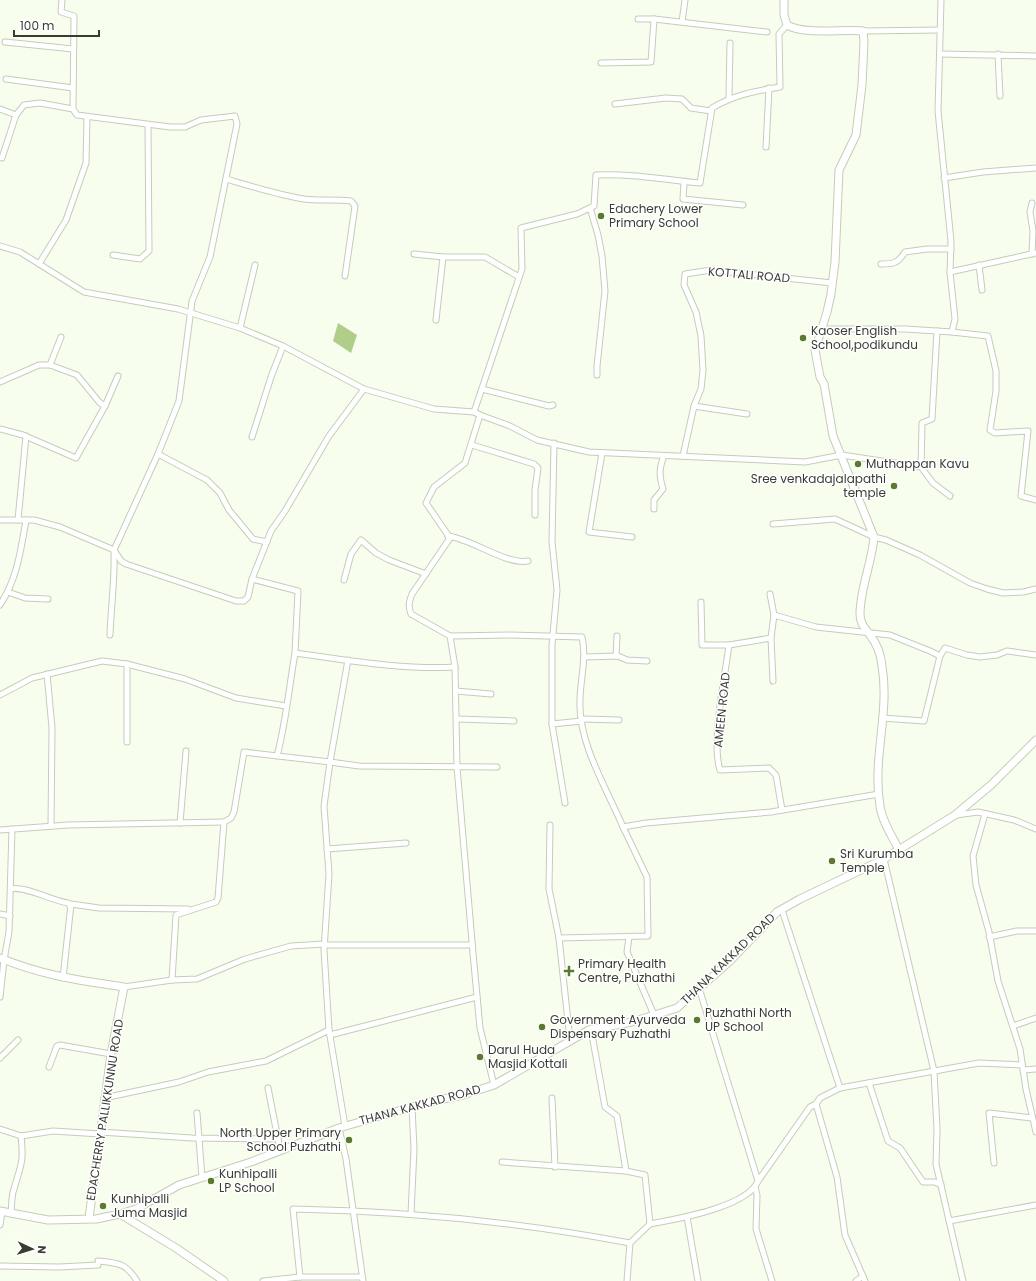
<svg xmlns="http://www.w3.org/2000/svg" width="1036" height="1281" viewBox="0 0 1036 1281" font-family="Poppins,sans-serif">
	<rect width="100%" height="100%" fill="#f7feee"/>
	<polygon fill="#b0ce89" points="338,323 357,335 351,353 333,341"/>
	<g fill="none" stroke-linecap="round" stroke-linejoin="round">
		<defs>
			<g id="street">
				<polyline points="638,19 654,19 767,32"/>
				<polyline points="682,22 685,0"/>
				<polyline points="863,31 940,30"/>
				<polyline points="5,42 73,49"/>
				<polyline points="940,54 1036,56"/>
				<polyline points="998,54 1000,96"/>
				<polyline points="601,63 651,62 654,19"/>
				<polyline points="6,79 73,88"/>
				<polyline points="729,98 730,43"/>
				<polyline points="615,104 666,98 682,99 691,108 711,111"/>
				<polyline points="0,109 16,115"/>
				<polyline points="766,147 769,88"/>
				<polyline points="2,158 16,115 24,105 40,103 73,109"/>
				<polyline points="944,178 983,172 1036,168"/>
				<path d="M 226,179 C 250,186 279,195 304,199 C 319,201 335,199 351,201 L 355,206 L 345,276"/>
				<polyline points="684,182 683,199 743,205"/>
				<polyline points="1032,203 1030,212 1033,231 1032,254"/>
				<polyline points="590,208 598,235 602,256 605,291 597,366 597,375"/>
				<polyline points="0,246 20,252 84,292 178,309 240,328 283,346 364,389 434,409 474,412"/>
				<polyline points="414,254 443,257 485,257 519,277"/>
				<polyline points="113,255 140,259 149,251 148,125"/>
				<polyline points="39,264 66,220 86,163 87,118"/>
				<path d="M 881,264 C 894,264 898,263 905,252 L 927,249 L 951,249"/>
				<polyline points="979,265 982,290"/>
				<polyline points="950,272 1036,253"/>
				<polyline points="436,320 443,257"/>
				<polyline points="240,328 255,265"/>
				<polyline points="821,329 905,329 952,332 955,319 950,272 951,241 938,111 941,0"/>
				<polyline points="937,331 932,419 922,423 921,467 933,483 950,496"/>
				<polyline points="952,332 988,336 996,371 996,391 990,430 995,433 1028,431 1021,496 1036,500"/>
				<polyline points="50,365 61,337"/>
				<polyline points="0,382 39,365 50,365 77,375 100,403 105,406 76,458 23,435 0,429"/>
				<path d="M 364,389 L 329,436 L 285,511 L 271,531 L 252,579 L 298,591 L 295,653 C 347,660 402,670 455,667"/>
				<polyline points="482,389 549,406 553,405"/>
				<polyline points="105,406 118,376"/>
				<polyline points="694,406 747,414"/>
				<polyline points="480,415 510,426 537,440 589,452 805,462 842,455 921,467"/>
				<polyline points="252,437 271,377 283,346"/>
				<polyline points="554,443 552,542 557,590 552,645 552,724 565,803"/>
				<polyline points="472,445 534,464 538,468 535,490 535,515"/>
				<polyline points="602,453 589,532 632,537"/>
				<polyline points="158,454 207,480 220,493 229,510 253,539 267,542"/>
				<polyline points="683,456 694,406 701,389 703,370 701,336 696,312 684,285 685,274 711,270 832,283"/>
				<path d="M 654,509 L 654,500 L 663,489 C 659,476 659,468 664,456"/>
				<polyline points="0,520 34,520 60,527 114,550 158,454 179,401 192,301 210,257 237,124 235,116 201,120 185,127 170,127 77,115 73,109 74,16 61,12 62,0"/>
				<polyline points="18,520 26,436"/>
				<polyline points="773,524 835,519 874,537 886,540 920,555 970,583 987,589 1003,593 1023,592 1036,589"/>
				<path d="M 448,536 C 472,539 506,565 528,561"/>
				<polyline points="114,550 121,561 126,564 236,601 244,601 248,597 252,579"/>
				<polyline points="344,580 351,554 361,540 376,553 389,560 426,574"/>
				<polyline points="8,592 25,598 48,599"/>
				<polyline points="770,594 774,615"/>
				<polyline points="701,602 702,645 729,645"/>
				<path d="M 0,605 C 17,579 21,550 26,520"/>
				<path d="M 110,635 C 111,607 115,579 114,551"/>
				<path d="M 450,636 L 510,635 L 582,637 C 587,659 580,679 580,701 C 578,743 607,789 623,827 L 646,823 L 771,812 L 879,794"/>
				<path d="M 771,638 L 729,645 C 725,677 711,741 720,770 L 769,768 L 776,775 L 782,810"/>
				<polyline points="616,656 617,636"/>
				<polyline points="584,657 618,656 627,660 647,661"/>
				<polyline points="348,660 330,762 359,766 497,767"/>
				<polyline points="127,664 127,742"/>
				<polyline points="47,674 52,728 51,826"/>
				<polyline points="773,681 771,638 774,615 816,627 890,635 930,651 940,656"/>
				<polyline points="456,691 491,694"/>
				<polyline points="0,695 32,678 102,661 127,664 185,679 236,698 286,706"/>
				<polyline points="882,718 924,721 940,656 945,648 967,655 980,657 997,655 1007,651 1036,655"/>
				<polyline points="457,719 514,721"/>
				<polyline points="582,719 619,720"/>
				<polyline points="552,724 582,721"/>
				<path d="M 277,756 C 286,722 289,688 295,653"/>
				<polyline points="985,814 973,856 976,885 989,932 998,981 1020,1049 1026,1089 1036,1132"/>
				<polyline points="956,815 978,812 1014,820 1036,829"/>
				<polyline points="180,823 186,751"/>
				<polyline points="550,825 549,889 559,938"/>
				<polyline points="0,830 68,825 224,822"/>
				<polyline points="327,849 406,843"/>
				<polyline points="884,859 934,1071 937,1129 936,1164 963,1281"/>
				<path d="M 11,889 C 23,885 53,901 68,903 L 70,906"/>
				<polyline points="782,910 840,1088 820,1098 816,1104 837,1177 845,1235 865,1281"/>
				<polyline points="0,914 10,916"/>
				<polyline points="629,937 627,952 654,1015"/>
				<polyline points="989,937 1017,931 1036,931"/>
				<polyline points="324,944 291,946 245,959 197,979 172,980 176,915 216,902 218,898 224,822 231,818 234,812 244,752 330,762 324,806 329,874 324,950 329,1030 345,1126"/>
				<polyline points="324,945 472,945"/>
				<polyline points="63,978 71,904 99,908 188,909"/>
				<polyline points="124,987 172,980"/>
				<polyline points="0,997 4,960 9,932 12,829"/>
				<polyline points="1013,1026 1036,1018"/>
				<polyline points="330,1035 477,997"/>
				<polyline points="570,1040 559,938 648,936 647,877 623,827"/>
				<polyline points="0,1058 18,1040"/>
				<polyline points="49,1067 57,1046 60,1045 111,1054"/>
				<polyline points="1023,1070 1036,1069"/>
				<polyline points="869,1083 888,1141 900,1148 923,1182 935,1182 941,1185"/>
				<path d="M 494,1085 L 480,1028 L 473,953 L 457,767 L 455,667 L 450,636 L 411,614 C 408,606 409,602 412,594 L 450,538 L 426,503 L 434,487 L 465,463 L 480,415 L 474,412 L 522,269 L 521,228 L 577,214 L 594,206 L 596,175 C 631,173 666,180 700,183 L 712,108 C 734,95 755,91 780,87 L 779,34 L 787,25"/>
				<polyline points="268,1088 278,1139"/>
				<polyline points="840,1088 979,1063 1022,1065"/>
				<polyline points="104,1098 179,1082 208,1072 266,1061 329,1030"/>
				<polyline points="552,1098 555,1167"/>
				<polyline points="197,1113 202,1178"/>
				<polyline points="339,1128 346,1159 363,1281"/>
				<path d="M 0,1129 L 21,1136 C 24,1163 21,1164 14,1189 C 11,1196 12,1206 11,1214"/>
				<polyline points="100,1132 192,1138 278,1139 280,1150"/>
				<polyline points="21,1136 53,1131 100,1134"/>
				<polyline points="502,1162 626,1171"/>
				<polyline points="994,1163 989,1113 1032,1118"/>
				<polyline points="758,1181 810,1107 816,1104"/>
				<polyline points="755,1187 757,1195 756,1229 772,1281"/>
				<polyline points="411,1214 414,1149 412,1107"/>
				<polyline points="687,1217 698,1281"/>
				<polyline points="949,1221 1036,1205"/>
				<path d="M 650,1224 C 676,1219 748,1207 758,1181 L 699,988"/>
				<polyline points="0,1225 2,1212"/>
				<path d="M 98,1261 C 118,1263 126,1263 137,1281"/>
				<polyline points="0,1266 59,1267 98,1265"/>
				<path d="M 362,1277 L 300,1277 L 293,1209 C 406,1211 519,1222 630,1243 L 650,1224 L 645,1175 L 626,1171 L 617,1116 L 605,1107 L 591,1029"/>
				<polyline points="263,1281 300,1277"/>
				<polyline points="627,1281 630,1243"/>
				<polyline points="856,1281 863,1276"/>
			</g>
			<g id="secondary">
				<path d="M 784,0 L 784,15 L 787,25 C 804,35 842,29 863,31 L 864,42 L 862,85 L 856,135 L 839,170 L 835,262 L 831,294 L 827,312 L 815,350 L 820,377 L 824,384 L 833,436 L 874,537 C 872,563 860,588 860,614 C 860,624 865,628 870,635 C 877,644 881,655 882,666 C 890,712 872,759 880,806 C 882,821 892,836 899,850"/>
				<path d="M 0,958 C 44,976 78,980 124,987 L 111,1054 L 89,1218"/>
				<polyline points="0,1211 48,1220 96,1219 120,1214 136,1209 179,1185 251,1162 339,1128 429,1102 463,1095 494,1085 589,1030 632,1022 677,1008 729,962 777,912 800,899 884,859 955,815 991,785 1036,740"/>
				<polyline points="120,1214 176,1248 224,1281"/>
			</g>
		</defs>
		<use href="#street" stroke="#c4cdb9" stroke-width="7"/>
		<use href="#secondary" stroke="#c4cdb9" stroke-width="9"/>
		<use href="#street" stroke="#fff" stroke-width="5"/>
		<use href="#secondary" stroke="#fff" stroke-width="7"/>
	</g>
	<g fill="#5c7a2f" stroke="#fff" stroke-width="1.5">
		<circle cx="601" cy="216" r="4"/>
		<circle cx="803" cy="338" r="4"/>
		<circle cx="858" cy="464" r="4"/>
		<circle cx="894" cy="486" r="4"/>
		<circle cx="832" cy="861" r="4"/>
		<path d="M567 965h4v4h4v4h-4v4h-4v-4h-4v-4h4z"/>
		<circle cx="697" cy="1020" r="4"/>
		<circle cx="542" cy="1027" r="4"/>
		<circle cx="480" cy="1057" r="4"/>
		<circle cx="349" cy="1140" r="4"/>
		<circle cx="211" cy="1181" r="4"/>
		<circle cx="103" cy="1206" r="4"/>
	</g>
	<g text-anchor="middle" stroke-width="3" stroke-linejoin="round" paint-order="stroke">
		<g font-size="12" fill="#393c35" stroke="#fff" text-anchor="start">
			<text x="609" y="213">Edachery Lower<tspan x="609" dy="14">Primary School</tspan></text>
			<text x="811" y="335">Kaoser English<tspan x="811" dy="14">School,podikundu</tspan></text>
			<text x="866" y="468">Muthappan Kavu</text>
			<text x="886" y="483" text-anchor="end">Sree venkadajalapathi<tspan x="886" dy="14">temple</tspan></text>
			<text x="840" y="858">Sri Kurumba<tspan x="840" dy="14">Temple</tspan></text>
			<text x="578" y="968">Primary Health<tspan x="578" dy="14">Centre, Puzhathi</tspan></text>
			<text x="705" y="1017">Puzhathi North<tspan x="705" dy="14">UP School</tspan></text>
			<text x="550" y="1024">Government Ayurveda<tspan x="550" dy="14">Dispensary Puzhathi</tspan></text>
			<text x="488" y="1054">Darul Huda<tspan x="488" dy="14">Masjid Kottali</tspan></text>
			<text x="341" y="1137" text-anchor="end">North Upper Primary<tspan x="341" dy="14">School Puzhathi</tspan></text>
			<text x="219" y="1178">Kunhipalli<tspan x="219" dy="14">LP School</tspan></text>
			<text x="111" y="1203">Kunhipalli<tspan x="111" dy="14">Juma Masjid</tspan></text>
		</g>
		<g font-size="12" fill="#393c35" stroke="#fff">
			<text transform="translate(749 275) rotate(5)" y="4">KOTTALI ROAD</text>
			<text transform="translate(722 710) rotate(-84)" y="4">AMEEN ROAD</text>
			<text transform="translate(728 959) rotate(-44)" y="4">THANA KAKKAD ROAD</text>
			<text transform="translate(420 1105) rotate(-15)" y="4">THANA KAKKAD ROAD</text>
			<text transform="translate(105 1110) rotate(-81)" y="4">EDACHERRY PALLIKKUNNU ROAD</text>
		</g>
	</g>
	<g transform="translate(32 1249) rotate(94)" stroke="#ffffff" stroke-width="3" paint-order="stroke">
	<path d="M0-3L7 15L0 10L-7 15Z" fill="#393c35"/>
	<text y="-6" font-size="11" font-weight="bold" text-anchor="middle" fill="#393c35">N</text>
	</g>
	<path d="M14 30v6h85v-6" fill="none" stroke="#393c35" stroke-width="2"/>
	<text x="20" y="30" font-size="12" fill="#393c35" stroke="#ffffff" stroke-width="3" paint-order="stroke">100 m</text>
</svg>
